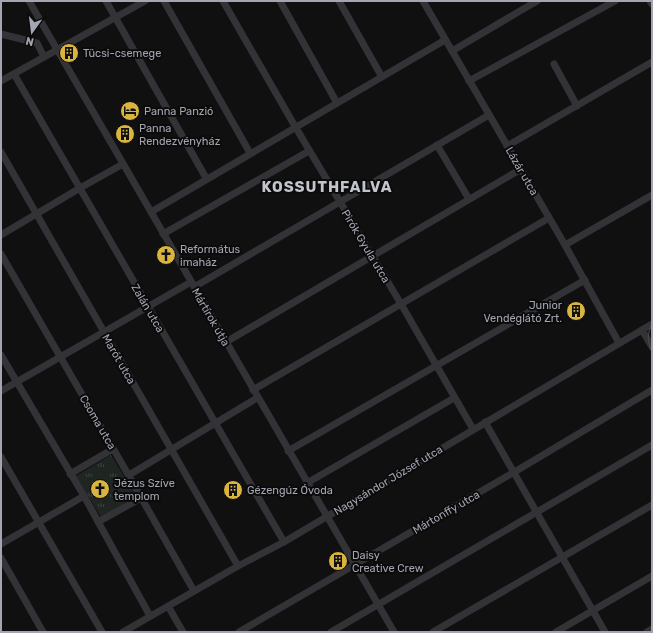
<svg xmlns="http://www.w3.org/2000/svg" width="653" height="633" viewBox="0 0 653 633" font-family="Rubik,sans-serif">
	<defs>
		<pattern id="park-tufts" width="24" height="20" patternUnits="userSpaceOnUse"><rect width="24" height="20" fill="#1f2520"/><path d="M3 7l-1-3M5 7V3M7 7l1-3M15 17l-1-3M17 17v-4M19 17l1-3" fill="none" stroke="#3c423e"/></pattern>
	</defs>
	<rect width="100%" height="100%" fill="#101011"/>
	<polygon fill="url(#park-tufts)" points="111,455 136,496 101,517 76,476"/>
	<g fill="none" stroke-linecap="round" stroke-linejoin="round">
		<g stroke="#333337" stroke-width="7">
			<polyline points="29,1 394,632"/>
			<polyline points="106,1 206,178"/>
			<polyline points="164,1 250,153"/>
			<polyline points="223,1 296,128 401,304 473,429"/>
			<polyline points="280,1 337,103"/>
			<polyline points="339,1 382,77"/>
			<polyline points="423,1 565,245 619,343"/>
			<polyline points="650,1 652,4"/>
			<polyline points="1,34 37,43 44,57"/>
			<polyline points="452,51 537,1"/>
			<polyline points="554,64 577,106"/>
			<polyline points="14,74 284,542"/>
			<polyline points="1,81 145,1"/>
			<polyline points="469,81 615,1"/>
			<polyline points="437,145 469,199"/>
			<polyline points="507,146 652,62"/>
			<polyline points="1,152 238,566"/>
			<polyline points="151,212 445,40"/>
			<polyline points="163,234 309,151"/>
			<polyline points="1,235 80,188 123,164"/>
			<polyline points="565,245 652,195"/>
			<polyline points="1,254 129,476 194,591"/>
			<polyline points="194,287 489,115"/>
			<polyline points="642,330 652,347"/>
			<polyline points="226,342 521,169"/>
			<polyline points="1,355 84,496 150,616"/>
			<polyline points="253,390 549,218"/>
			<polyline points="1,391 191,282"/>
			<polyline points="485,422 605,632"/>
			<polyline points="288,451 585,280"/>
			<polyline points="1,457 102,632"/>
			<polyline points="70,474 113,449"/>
			<polyline points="129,475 257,398"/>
			<polyline points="307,483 454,398"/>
			<polyline points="98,522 141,498"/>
			<polyline points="1,544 84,496"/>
			<polyline points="1,558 43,632"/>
			<polyline points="168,606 183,632"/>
			<polyline points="123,632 238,566 284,542 652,324"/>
			<polyline points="239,632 516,471 652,390"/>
			<polyline points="331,632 652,445"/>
			<polyline points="433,632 652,505"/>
			<polyline points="556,632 652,576"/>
			<polyline points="647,632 652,629"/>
		</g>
		<path stroke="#4c4d52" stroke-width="1" d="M 652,324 C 647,334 647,341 652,351"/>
	</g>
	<defs>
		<symbol id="building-disc" viewBox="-11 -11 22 22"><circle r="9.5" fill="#d9b43f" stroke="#0b0b0c"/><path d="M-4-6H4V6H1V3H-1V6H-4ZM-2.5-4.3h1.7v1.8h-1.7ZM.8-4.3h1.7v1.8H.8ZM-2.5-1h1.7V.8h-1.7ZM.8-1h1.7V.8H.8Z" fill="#111"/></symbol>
		<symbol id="hotel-disc" viewBox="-11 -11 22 22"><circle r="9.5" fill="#d9b43f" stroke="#0b0b0c"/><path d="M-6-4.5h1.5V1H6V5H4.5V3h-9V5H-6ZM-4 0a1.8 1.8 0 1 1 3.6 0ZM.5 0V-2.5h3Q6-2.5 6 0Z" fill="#111"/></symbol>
		<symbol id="church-disc" viewBox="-11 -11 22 22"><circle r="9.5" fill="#d9b43f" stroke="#0b0b0c"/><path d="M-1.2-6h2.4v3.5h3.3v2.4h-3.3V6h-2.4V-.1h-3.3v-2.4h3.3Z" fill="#111"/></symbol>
	</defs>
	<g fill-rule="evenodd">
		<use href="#building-disc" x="58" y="42" width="22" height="22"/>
		<use href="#hotel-disc" x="119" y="100" width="22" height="22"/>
		<use href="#building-disc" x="114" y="123" width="22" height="22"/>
		<use href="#church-disc" x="155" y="244" width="22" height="22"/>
		<use href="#building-disc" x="565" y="300" width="22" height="22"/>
		<use href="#church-disc" x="89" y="478" width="22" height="22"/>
		<use href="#building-disc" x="222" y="479" width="22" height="22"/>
		<use href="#building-disc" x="327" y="550" width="22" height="22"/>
	</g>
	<g text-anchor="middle" stroke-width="4" stroke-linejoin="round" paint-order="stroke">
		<g font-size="11" fill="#a3a5b0" stroke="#0b0b0c" text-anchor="start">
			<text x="83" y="57">Tücsi-csemege</text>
			<text x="144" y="115">Panna Panzió</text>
			<text x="139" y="132">Panna<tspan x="139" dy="13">Rendezvényház</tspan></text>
			<text x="180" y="253">Református<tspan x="180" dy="13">imaház</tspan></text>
			<text x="562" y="309" text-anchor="end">Junior<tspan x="562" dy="13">Vendéglátó Zrt.</tspan></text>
			<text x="114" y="487">Jézus Szíve<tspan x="114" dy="13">templom</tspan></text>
			<text x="247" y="494">Gézengúz Óvoda</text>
			<text x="352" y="559">Daisy<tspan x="352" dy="13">Creative Crew</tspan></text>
		</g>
		<g font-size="11" fill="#a3a5b0" stroke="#0b0b0c">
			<text transform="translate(522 171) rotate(60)" y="4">Lázár utca</text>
			<text transform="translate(366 246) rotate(59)" y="4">Pirók Gyula utca</text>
			<text transform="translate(148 308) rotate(60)" y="4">Zalán utca</text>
			<text transform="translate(211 317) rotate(60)" y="4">Mártírok útja</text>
			<text transform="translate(119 359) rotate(60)" y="4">Marót utca</text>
			<text transform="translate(98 422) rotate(60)" y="4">Csoma utca</text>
			<text transform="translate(388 480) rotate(-31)" y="4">Nagysándor József utca</text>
			<text transform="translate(446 512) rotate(-30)" y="4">Mártonffy utca</text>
		</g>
		<g font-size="15" font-weight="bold" letter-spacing="1" fill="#c3c5cc" stroke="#0b0b0c">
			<text x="327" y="192">KOSSUTHFALVA</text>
		</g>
	</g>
	<rect width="653" height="633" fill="none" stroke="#a3a5b0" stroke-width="4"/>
	<g transform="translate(32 32) rotate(194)" stroke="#0b0b0c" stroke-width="3" paint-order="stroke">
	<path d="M0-3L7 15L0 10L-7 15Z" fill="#a3a5b0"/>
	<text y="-6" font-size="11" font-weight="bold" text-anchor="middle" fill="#a3a5b0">N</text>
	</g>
</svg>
